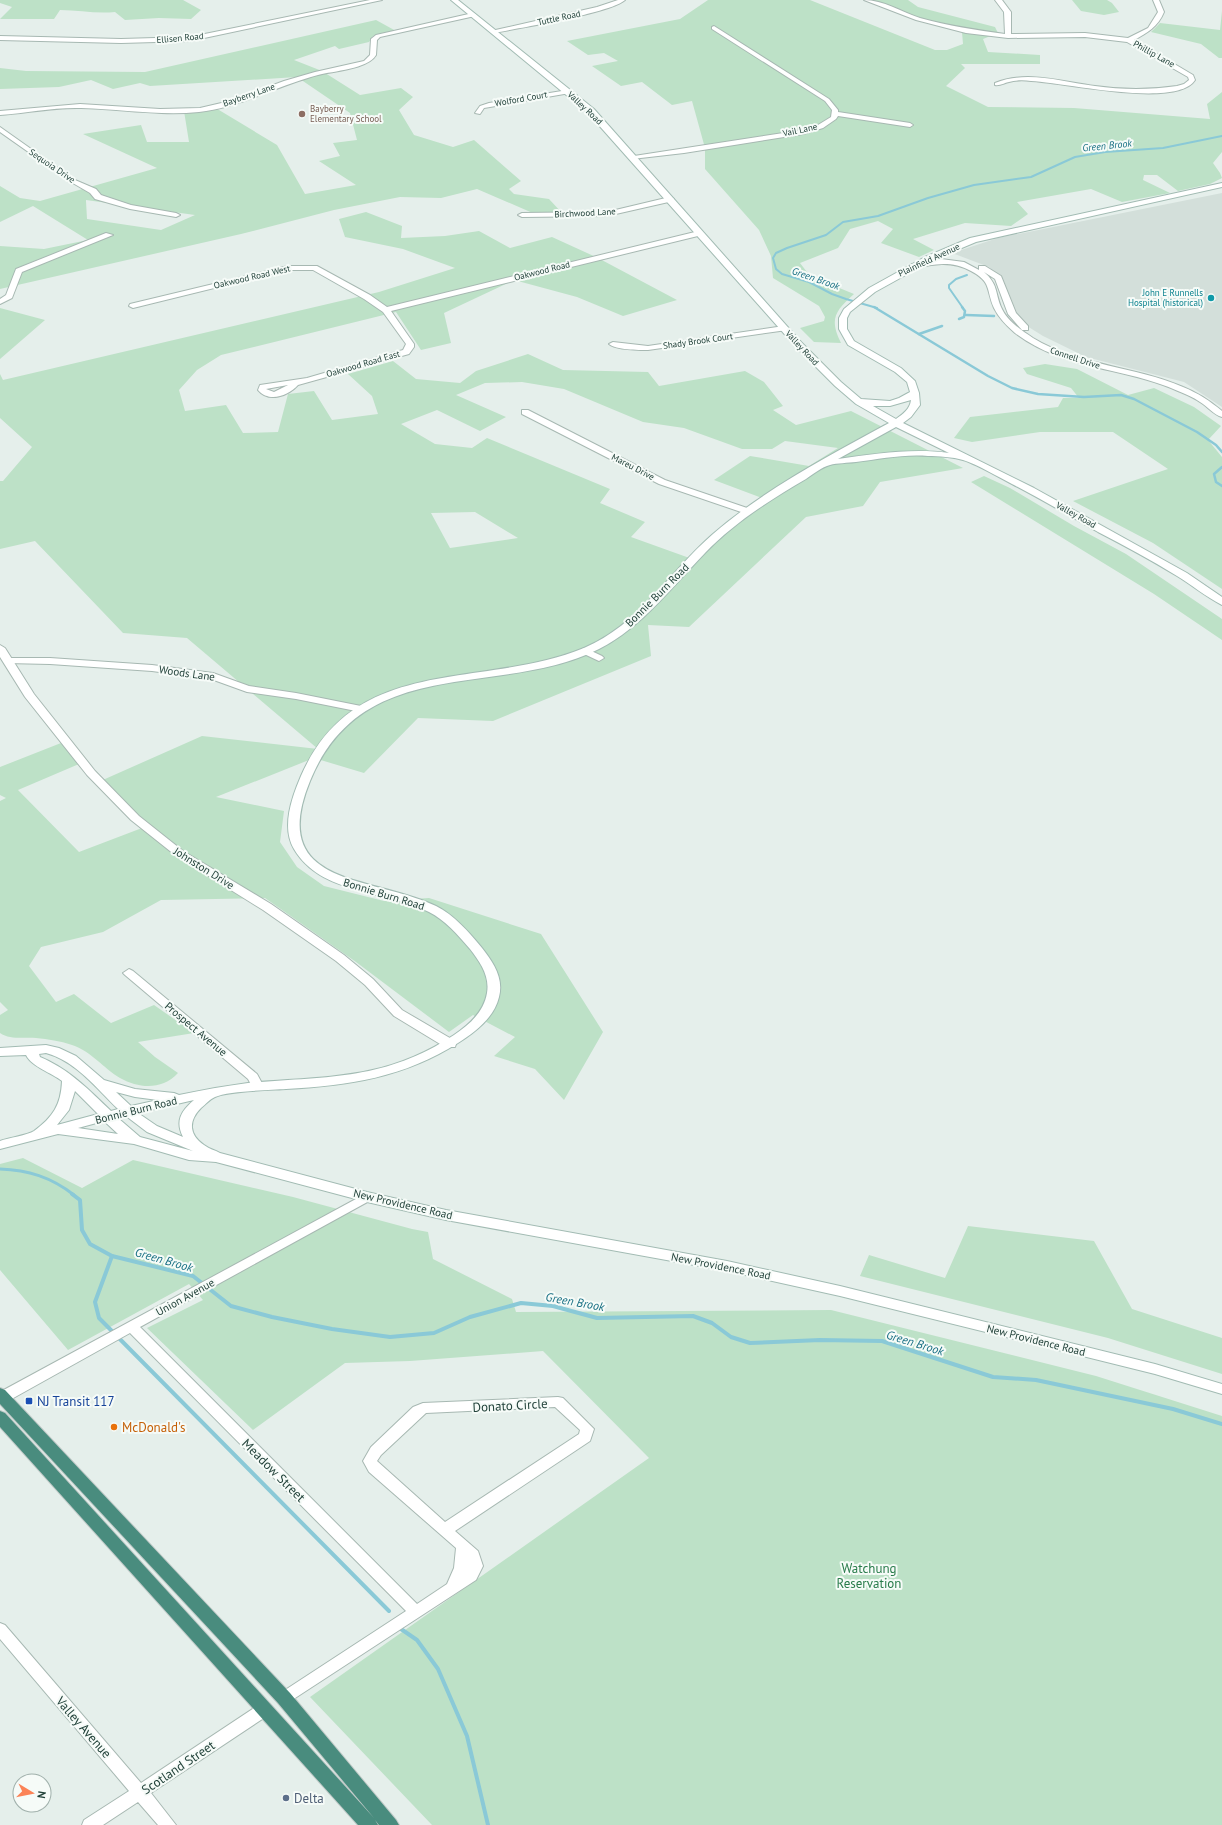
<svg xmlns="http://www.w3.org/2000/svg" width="1222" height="1825" viewBox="0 0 1222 1825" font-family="'PT Sans',sans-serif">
	<rect width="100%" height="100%" fill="#e5efeb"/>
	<polygon fill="#d3dfda" points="1222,193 1222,407 1184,382 1086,357 1043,336 1027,326 1018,315 1003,279 989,267 952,253 998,238"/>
	<g fill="#bde1c7" fill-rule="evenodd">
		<path d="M 0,0 L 183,0 L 201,10 L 191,19 L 159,18 L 125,20 L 115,12 C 96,14 79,10 60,10 L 54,19 L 0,19 L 12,7 L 0,3 Z"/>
		<path d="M 708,0 L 810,0 L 935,50 L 947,50 L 963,44 L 962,32 L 877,4 L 870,0 L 908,0 L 918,7 L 995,27 L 998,33 L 983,39 L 988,52 L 1040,55 L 1040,64 L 961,64 L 965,68 L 946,86 L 988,107 L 1074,108 L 1210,119 L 1207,104 L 1222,92 L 1222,152 L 1213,163 L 1220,173 L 1222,178 L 1210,184 L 1178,191 L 1157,175 L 1144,175 L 1143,180 L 1170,193 L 1122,202 L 1091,189 L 1017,202 L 1028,214 L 1011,226 L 965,223 L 913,239 L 934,250 L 919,257 L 881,243 L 893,229 L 878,221 L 850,229 L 838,248 L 800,263 L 810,276 L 854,294 C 835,311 829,319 841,343 L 814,342 L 800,328 L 824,321 L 825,317 L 819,306 L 773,278 L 771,256 L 759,230 L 705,169 L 705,148 L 692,101 L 672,105 L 642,82 L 621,86 L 592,66 L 618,61 L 604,53 L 588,55 L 567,41 L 680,19 Z"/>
		<polygon points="1072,0 1107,0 1112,3 1119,12 1104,15 1081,11"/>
		<polygon points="1222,11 1222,58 1219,58 1201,44 1151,32 1160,23 1220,30"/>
		<path d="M 376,20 L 396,31 L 373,36 L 369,42 L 339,49 L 335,46 L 294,60 L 322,71 L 360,95 L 401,88 L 413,97 L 399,110 L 414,135 L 453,147 L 474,140 L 521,181 L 509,189 L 514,194 L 549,199 L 563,214 L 535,214 L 477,189 L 441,198 L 400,197 L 334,210 L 241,234 L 0,289 L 0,246 L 44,249 L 88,240 L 33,206 L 0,222 L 0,186 L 20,198 L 40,201 L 157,168 L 83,134 L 141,125 L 147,142 L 189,142 L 184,111 L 214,107 L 277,145 L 305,194 L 356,185 L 319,161 L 340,156 L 333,143 L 357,140 L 350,113 L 297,77 L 150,86 L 140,83 L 113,89 L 91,80 L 59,87 L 0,89 L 0,68 L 26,71 L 145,72 ZM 86,201 L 86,200 L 195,215 L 161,230 L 87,219 Z"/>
		<path d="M 366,212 L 402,226 L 401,238 L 445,236 L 479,231 L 510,248 L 552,237 L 598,258 L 677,300 L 623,316 L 577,297 L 514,280 L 444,313 L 451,343 L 421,350 L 396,312 L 221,355 L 197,370 L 179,390 L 185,411 L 226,405 L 243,433 L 278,432 L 288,394 L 314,391 L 332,420 L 378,414 L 372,396 L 348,374 L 393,361 L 416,379 L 460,383 L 476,371 L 528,354 L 563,370 L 648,372 L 659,386 L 745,371 L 764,382 L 783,406 L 773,410 L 796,425 L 851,411 L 963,468 L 880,482 L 863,506 L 806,517 L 689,627 L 648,625 L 651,656 L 493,721 L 418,718 L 364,773 L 314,758 L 216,797 L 284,811 L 280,842 L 297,867 L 324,886 L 384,901 L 429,898 L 541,934 L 603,1032 L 564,1100 L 535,1069 L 494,1056 L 515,1037 L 473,1015 L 449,1032 L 356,962 L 265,898 L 161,900 L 103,932 L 41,947 L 29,966 L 56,1002 L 74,994 L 111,1023 L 154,1005 L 194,1033 L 138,1042 L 155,1057 L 178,1073 C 162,1090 140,1089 120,1078 C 103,1068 91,1051 72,1045 C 60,1041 48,1039 36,1038 C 24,1037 10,1040 0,1033 L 0,1015 L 8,1010 L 0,1002 L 0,801 L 6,798 L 0,795 L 0,767 L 61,743 L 79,764 L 18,790 L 79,852 L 142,828 L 96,783 L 202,736 L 318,749 L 187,638 L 123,633 L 35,541 L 0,549 L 0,481 L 3,481 L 32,447 L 0,418 L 0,374 L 3,380 L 379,292 L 455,268 L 403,249 L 345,237 L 339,219 ZM 522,382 L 564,389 L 643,422 L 684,428 L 742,449 L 772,449 L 785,441 L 838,448 L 809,466 L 750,456 L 714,480 L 767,500 L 753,509 L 695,560 L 631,537 L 645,522 L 600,503 L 610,489 L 487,438 L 472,448 L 435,444 L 401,424 L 437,410 L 480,431 L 506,417 L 456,395 L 485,383 ZM 475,512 L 518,538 L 450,548 L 431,513 Z"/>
		<polygon points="0,308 45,320 0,359"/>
		<polygon points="1045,364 1077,369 1128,395 1154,388 1194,407 1221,426 1208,440 1222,457 1222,589 1153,543 1073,501 1168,469 1113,432 1040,432 972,442 954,438 970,417 1058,407 1063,398 1079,398 1071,388 1027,374 1023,368"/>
		<polygon points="984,476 1010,488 1074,526 1126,554 1222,619 1222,640 1154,594 971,482"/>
		<polygon points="23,1158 82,1188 133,1160 293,1197 412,1229 428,1232 433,1259 512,1299 516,1312 831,1310 1096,1376 1222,1416 1222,1825 432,1825 310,1697 649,1458 543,1351 410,1361 345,1363 253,1430 147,1328 203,1300 189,1284 68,1350 0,1270 0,1164"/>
		<polygon points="968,1226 1094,1241 1132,1309 1222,1338 1222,1374 1108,1338 860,1276 869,1255 945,1278"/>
	</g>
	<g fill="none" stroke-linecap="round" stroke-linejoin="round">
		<g stroke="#8ac9d7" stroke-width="2">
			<polyline points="877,308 846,299 832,294 809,282 782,274 776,269 773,258 776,253 787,248 826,235 843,222 878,216 928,198 974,185 1031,177 1075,157 1105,152 1163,148 1222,136"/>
			<polyline points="963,308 949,288 949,285 956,279 967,275"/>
		</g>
		<g stroke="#8ac9d7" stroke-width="2.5">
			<polyline points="874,307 988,376 1012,388 1038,394 1084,397 1121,395 1134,399 1197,432 1216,445 1222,452"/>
			<polyline points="966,315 994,316"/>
			<polyline points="959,319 964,317 965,311 962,307"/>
			<polyline points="919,334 942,326"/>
			<polyline points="1222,467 1214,474 1216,482 1222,486"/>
		</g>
		<path stroke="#8ac9d7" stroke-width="3" d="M 0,1169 C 28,1170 51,1177 74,1195"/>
		<g stroke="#8ac9d7" stroke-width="4">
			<polyline points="72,1194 80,1200 82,1230 90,1244 112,1256 193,1276 231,1306 272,1317 332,1329 390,1337 434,1333 470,1317 521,1303 553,1306 597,1318 693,1316 712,1323 731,1337 750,1343 820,1340 882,1341 993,1377 1036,1380 1173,1409 1222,1424"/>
			<polyline points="112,1256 95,1302 99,1318 389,1611"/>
			<polyline points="401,1629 417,1640 438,1669 467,1736 488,1825"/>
		</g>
		<defs>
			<g id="minor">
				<polygon points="370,0 382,0 190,41 121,43 0,40 0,36 121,39 190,37"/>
				<path d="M 618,0 L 625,0 C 611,13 519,28 494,33 L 491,31 L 597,7 Z"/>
				<path d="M 864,0 C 883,0 902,12 920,18 C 948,26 976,30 1005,34 L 1004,12 L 995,0 L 1002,0 L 1011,12 L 1011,34 L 1085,33 L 1128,38 L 1148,28 L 1158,12 L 1153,0 L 1159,0 L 1164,12 C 1158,27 1147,33 1134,40 L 1193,75 L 1195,80 C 1177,109 1062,82 1031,81 C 1024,80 1016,80 1009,82 C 1004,83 1000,86 995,85 L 995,83 C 1027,70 1062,82 1095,86 C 1122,90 1150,90 1177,86 L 1184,84 L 1189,80 L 1188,77 L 1127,42 L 1085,37 L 1008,38 L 966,33 L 916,20 Z"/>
				<path d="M 473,13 L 476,15 L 475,16 L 380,37 L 377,40 L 376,55 C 368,69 333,71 318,75 C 279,85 239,108 199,112 C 160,116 121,109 81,108 C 55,107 27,113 0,115 L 0,111 L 80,104 L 160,109 L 200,108 L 230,101 L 284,81 L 315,72 L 364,61 L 370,55 L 371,39 L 376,35 Z"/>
				<polygon points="714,26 829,99 838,110 838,112 910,123 913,125 910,127 838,116 836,119 823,128 803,134 684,153 632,159 631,158 634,156 803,130 818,125 831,117 832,110 825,101 712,29 712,27"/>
				<polygon points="568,90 571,92 570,93 490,107 484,108 480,114 475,113 480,106 489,103"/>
				<polygon points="0,127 75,180 96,189 101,195 131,205 176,213 180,215 176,217 130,209 95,199 90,193 71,182 0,132"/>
				<polygon points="670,197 674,199 673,201 607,216 522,217 518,215 522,213 607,212"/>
				<path d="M 699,231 L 703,233 L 702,235 L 391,311 L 414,344 L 414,347 L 409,354 L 298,385 C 288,396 269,403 258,390 L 260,385 L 307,378 L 403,350 L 406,344 L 383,312 L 364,299 L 313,270 L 288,270 L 133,308 L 129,306 L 130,304 L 288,266 L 317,266 L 370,295 L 387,307 ZM 288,385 L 274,392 L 266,389 Z"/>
				<polygon points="106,233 113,235 22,272 12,298 0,304 0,299 6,295 16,269"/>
				<path d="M 941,259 L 964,262 L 979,270 L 979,266 L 985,266 L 1001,276 L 1016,313 L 1028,326 L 1028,330 L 1022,330 L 1008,314 L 995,279 L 984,272 C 998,284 995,292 1001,307 C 1007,321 1021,330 1033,338 C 1079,366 1135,366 1183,387 C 1198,393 1210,401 1222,411 L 1222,417 C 1214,415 1207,406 1200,402 C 1193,397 1185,394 1178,391 C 1125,367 1063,370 1015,333 C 1007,326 999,318 994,308 C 986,290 992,282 971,271 C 951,260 933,264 912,269 L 908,267 L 909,265 Z"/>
				<path d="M 784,326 L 788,328 L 787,330 L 648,350 C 638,350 616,350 609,344 L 613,342 L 648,346 Z"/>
				<polygon points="522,410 528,410 665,480 750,509 751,511 750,513 744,513 659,484 522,414"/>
				<polygon points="585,648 602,656 604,658 599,661 582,653 580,651 582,649"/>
				<polygon points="9,658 50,658 152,665 213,673 249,686 296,693 361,706 366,709 361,712 296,699 247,692 211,679 152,671 50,664 6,663 4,661"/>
				<polygon points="129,969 133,971 257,1074 264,1087 262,1090 254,1090 248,1079 125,975 123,973"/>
				<path d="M 367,1193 L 371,1194 L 373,1197 L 371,1200 L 140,1327 L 417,1604 L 447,1584 L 454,1568 L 456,1548 L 369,1472 L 363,1461 L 371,1447 L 413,1407 L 423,1403 L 558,1397 L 563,1398 L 594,1429 L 590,1441 L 455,1531 L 478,1551 L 483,1566 L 476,1580 L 289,1702 L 284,1704 L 279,1702 L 276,1698 L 279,1694 L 406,1611 L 130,1333 L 8,1401 L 0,1401 L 0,1392 ZM 555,1407 L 580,1430 L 579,1434 L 445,1522 L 377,1461 L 381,1455 L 426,1413 Z"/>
				<polygon points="0,1623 5,1625 141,1783 260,1704 265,1703 270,1704 273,1709 270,1714 151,1793 176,1825 158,1825 138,1802 103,1825 82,1825 84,1820 129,1791 0,1639"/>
			</g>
			<polygon id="tertiary" points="0,645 5,648 34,694 95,771 139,816 183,851 271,904 344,955 373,979 402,1010 455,1041 456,1044 455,1047 445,1047 394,1016 365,985 336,961 263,910 175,855 131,820 87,775 25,697 0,657"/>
			<path id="secondary" d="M 451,0 L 458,0 L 594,109 L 801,342 L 841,382 L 861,399 L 890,401 L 899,398 L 910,392 L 907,382 L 895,372 L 848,345 L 839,329 L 839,318 L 844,309 L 869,288 L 925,257 L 970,238 L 1222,183 L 1222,187 L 976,242 L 931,261 L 875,292 L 850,312 L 847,318 L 847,329 L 854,341 L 901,368 L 915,381 L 919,393 L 920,405 L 911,417 L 903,423 L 1034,488 L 1187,573 L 1222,597 L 1222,605 C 1206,597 1192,585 1177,576 C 1151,560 1125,546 1098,532 C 1070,516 1041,499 1012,484 C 998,477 977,464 963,460 C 953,457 938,456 928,456 C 904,454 880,459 856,462 C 848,463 837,463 830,465 C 822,467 813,474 806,479 C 770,500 735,522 705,553 C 672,587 642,627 599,649 C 500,699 363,651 310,781 C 266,888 372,875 436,906 C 454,915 469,932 482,948 C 493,962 504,978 499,997 C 494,1018 475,1032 458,1043 C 405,1077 348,1086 286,1089 C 271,1090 227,1091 215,1097 C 210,1099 206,1104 201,1108 C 188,1121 189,1135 204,1145 C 209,1149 215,1150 220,1153 L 367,1192 L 446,1210 L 727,1261 L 840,1286 L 1155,1364 L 1222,1384 L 1222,1394 L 1155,1374 L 840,1296 L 727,1271 L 446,1220 L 367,1202 L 216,1162 L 189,1160 L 134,1144 L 58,1134 L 0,1149 L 0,1141 C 8,1138 28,1135 34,1131 C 53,1117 61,1105 62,1081 C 52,1073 32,1067 26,1055 L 0,1056 L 0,1048 L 46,1045 L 59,1048 L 76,1056 L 104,1080 L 135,1089 L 174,1093 L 179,1095 C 202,1090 225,1086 248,1083 C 327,1076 384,1081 454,1035 C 469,1025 484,1012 487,993 C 490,976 480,962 470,949 C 458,935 445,920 429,912 C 385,890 321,895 294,849 C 281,827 292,797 301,776 C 355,652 483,690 584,648 C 639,625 670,571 713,534 C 765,489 830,455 889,423 L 856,404 L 835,386 L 795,346 L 588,113 ZM 911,400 C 910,409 903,414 896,419 L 873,406 L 890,406 ZM 896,427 L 949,453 C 911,448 876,454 838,459 ZM 46,1053 C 76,1061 97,1089 118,1109 L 111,1111 C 89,1090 69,1069 40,1057 L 39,1054 ZM 75,1091 L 98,1114 L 57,1125 L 69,1110 ZM 116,1092 L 135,1097 L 158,1100 L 131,1106 ZM 194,1100 C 181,1111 175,1121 183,1137 L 157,1126 L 138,1113 ZM 126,1116 L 147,1132 L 193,1151 L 140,1137 L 118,1118 ZM 104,1121 L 118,1134 L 78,1128 Z"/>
			<polygon id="trunk" points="0,1388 5,1390 290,1693 396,1820 399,1825 379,1825 375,1820 378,1825 358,1825 0,1427 0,1411 5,1413 374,1818 278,1703 0,1404"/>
		</defs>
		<use href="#minor" stroke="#a7b8b2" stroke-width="2"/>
		<use href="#tertiary" stroke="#a7b8b2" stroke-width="2"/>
		<use href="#secondary" stroke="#a2bbb3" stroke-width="2"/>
		<use href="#trunk" stroke="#c1cac8" stroke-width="2"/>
		<use href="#minor" fill="#fff" fill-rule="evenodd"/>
		<use href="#tertiary" fill="#fff" fill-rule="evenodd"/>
		<use href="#secondary" fill="#fff" fill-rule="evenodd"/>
		<use href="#trunk" fill="#498c7e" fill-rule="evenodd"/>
	</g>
	<circle fill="#8d6e63" stroke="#f6fbf8" stroke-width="1.5" cx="302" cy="114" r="4"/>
	<circle fill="#0f9aa8" stroke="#f6fbf8" stroke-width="1.5" cx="1211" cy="298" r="4"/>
	<rect fill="#1a4fb4" stroke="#f6fbf8" stroke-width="1.5" x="25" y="1397" width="8" height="8" rx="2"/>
	<circle fill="#e8710a" stroke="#f6fbf8" stroke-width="1.5" cx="114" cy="1427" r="4"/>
	<circle fill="#5c6f8a" stroke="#f6fbf8" stroke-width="1.5" cx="286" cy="1798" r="4"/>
	<g text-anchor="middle" stroke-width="4" stroke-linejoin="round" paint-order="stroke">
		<g font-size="9" fill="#22423a" stroke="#f6fbf8">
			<text transform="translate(559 18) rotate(-12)" y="3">Tuttle Road</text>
			<text transform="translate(180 38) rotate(-5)" y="3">Ellisen Road</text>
			<text transform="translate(1154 54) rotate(29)" y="3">Phillip Lane</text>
			<text transform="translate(249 95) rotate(-19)" y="3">Bayberry Lane</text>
			<text transform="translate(521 99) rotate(-10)" y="3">Wolford Court</text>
			<text transform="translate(585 108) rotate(43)" y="3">Valley Road</text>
			<text transform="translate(800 130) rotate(-12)" y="3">Vail Lane</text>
			<text transform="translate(52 166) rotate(34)" y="3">Sequoia Drive</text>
			<text transform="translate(585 213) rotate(-3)" y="3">Birchwood Lane</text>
			<text transform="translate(929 260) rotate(-25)" y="3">Plainfield Avenue</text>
			<text transform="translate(542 271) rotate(-14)" y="3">Oakwood Road</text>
			<text transform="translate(252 277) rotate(-13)" y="3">Oakwood Road West</text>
			<text transform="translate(698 341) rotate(-8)" y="3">Shady Brook Court</text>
			<text transform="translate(802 348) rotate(47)" y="3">Valley Road</text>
			<text transform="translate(1075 358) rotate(18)" y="3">Connell Drive</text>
			<text transform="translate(363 364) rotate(-16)" y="3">Oakwood Road East</text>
			<text transform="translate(633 467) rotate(27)" y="3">Mareu Drive</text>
			<text transform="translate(1076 515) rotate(29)" y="3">Valley Road</text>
		</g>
		<g font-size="9" fill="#785e54" stroke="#f6fbf8" text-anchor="start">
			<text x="310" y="112">Bayberry<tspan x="310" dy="10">Elementary School</tspan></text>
		</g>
		<g font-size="9" fill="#0d838f" stroke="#f6fbf8" text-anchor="end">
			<text x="1203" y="296">John E Runnells<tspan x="1203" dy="10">Hospital (historical)</tspan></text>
		</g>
		<g font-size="10" font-style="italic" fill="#176f83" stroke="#f6fbf8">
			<text transform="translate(1107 145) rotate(-6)" y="4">Green Brook</text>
			<text transform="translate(816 278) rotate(19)" y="4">Green Brook</text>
		</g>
		<g font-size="11" fill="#22423a" stroke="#f6fbf8">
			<text transform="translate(657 595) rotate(-45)" y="4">Bonnie Burn Road</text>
			<text transform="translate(187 673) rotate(8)" y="4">Woods Lane</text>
			<text transform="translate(204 868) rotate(32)" y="4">Johnston Drive</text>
			<text transform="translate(384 894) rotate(17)" y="4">Bonnie Burn Road</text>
			<text transform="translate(196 1029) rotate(40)" y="4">Prospect Avenue</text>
			<text transform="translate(136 1110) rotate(-14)" y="4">Bonnie Burn Road</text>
			<text transform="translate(403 1204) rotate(13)" y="4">New Providence Road</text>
			<text transform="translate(721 1266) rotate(11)" y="4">New Providence Road</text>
			<text transform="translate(185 1297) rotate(-29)" y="4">Union Avenue</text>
			<text transform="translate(1036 1340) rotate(14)" y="4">New Providence Road</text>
		</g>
		<g font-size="12" font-style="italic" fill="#176f83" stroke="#f6fbf8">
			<text transform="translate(164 1260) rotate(16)" y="4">Green Brook</text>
			<text transform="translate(575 1302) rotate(10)" y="4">Green Brook</text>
			<text transform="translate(915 1343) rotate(17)" y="4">Green Brook</text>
		</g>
		<g font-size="13" fill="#164399" stroke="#f6fbf8" text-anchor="start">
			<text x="37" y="1406">NJ Transit 117</text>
		</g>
		<g font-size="13" fill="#22423a" stroke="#f6fbf8">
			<text transform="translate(510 1405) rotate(-3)" y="5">Donato Circle</text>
			<text transform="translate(274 1470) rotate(45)" y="5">Meadow Street</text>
			<text transform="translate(84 1727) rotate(49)" y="5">Valley Avenue</text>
			<text transform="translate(178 1767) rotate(-34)" y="5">Scotland Street</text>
		</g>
		<g font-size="13" fill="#c56008" stroke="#f6fbf8" text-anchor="start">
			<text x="122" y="1432">McDonald's</text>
		</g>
		<g font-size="13" fill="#297c4b" stroke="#f6fbf8">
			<text x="869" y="1573">Watchung<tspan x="869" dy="15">Reservation</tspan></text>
		</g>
		<g font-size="13" fill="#4e5e75" stroke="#f6fbf8" text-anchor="start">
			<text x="294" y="1803">Delta</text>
		</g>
	</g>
	<g transform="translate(32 1793) rotate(100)"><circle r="19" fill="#f6fbf8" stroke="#a1b1ac"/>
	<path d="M0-3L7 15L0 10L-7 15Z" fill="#fb8357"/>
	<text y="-6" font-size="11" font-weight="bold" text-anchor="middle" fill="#22423a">N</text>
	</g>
</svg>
